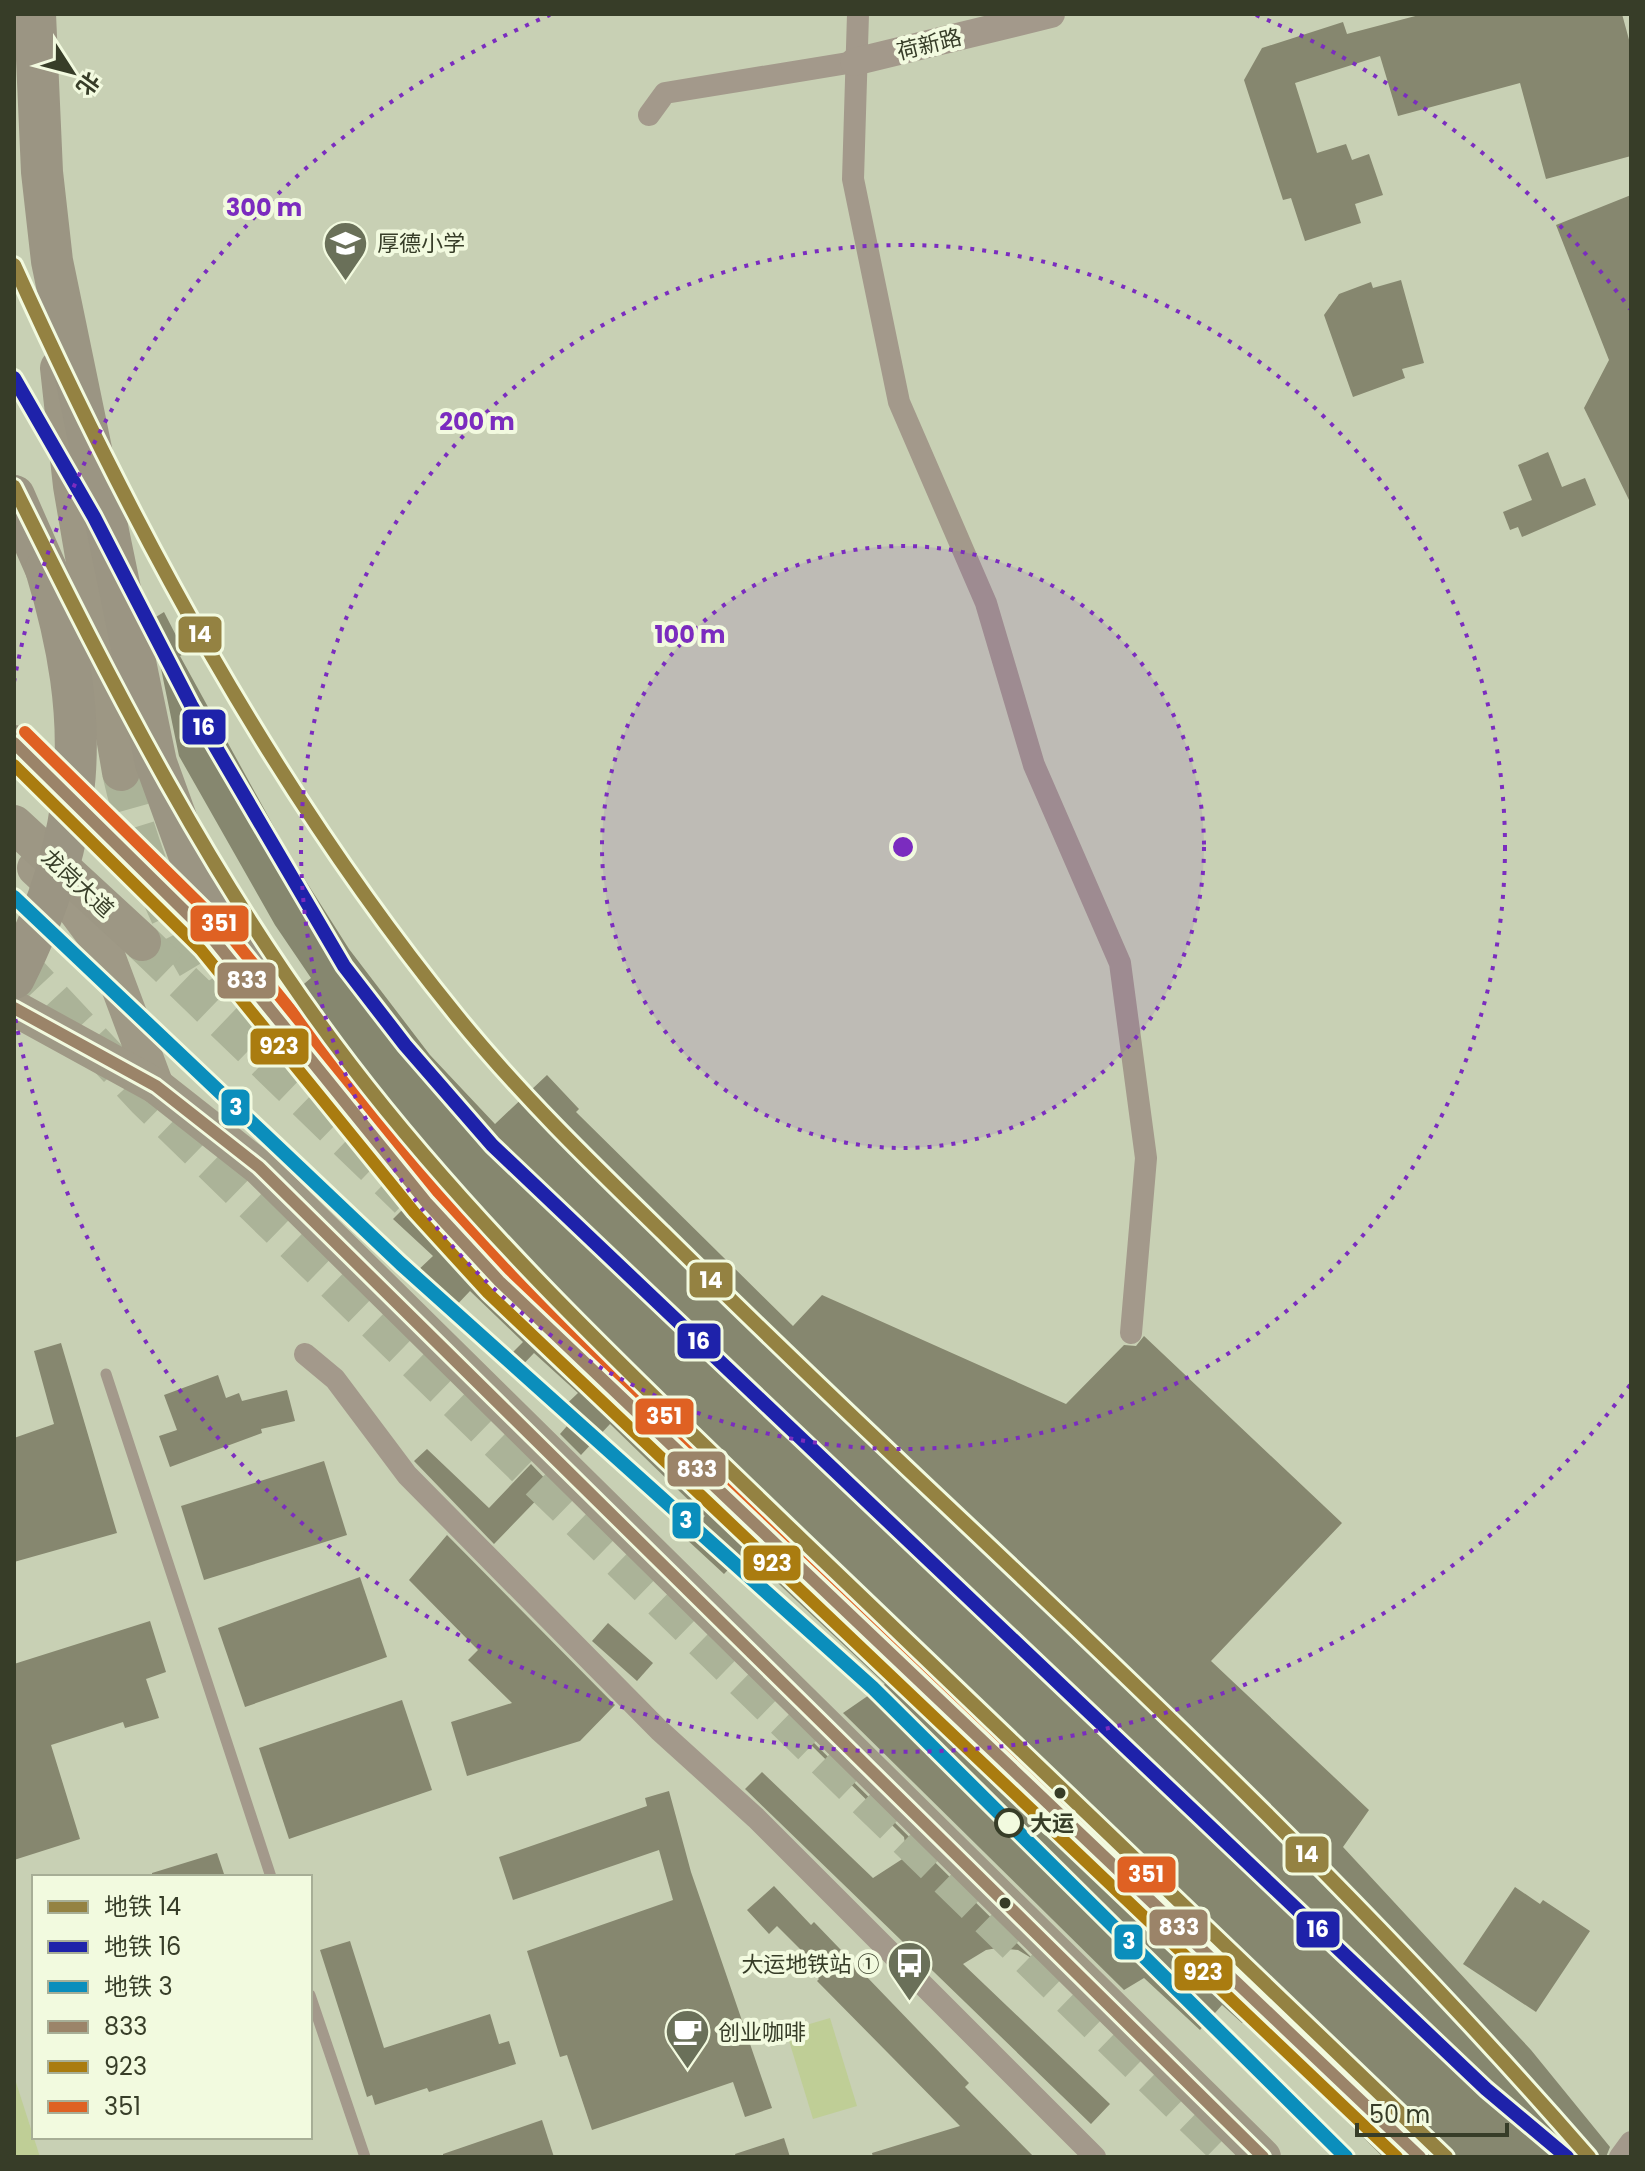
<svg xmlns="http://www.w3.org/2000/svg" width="1645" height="2171" viewBox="0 0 1645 2171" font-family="Poppins,'Noto Sans SC',sans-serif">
	<rect width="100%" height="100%" fill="#c8d0b4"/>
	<g fill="#bfce96">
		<polygon points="830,2018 857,2106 813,2119 786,2031"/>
		<polygon points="14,2076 40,2157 14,2157"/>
	</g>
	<g fill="#86876f">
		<polygon points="1423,14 1622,14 1631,47 1631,156 1546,179 1520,83 1398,116 1380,56 1295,83 1317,153 1346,144 1352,160 1369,154 1383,195 1355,204 1361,223 1305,241 1291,198 1283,200 1244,80 1262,48 1343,22 1347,34"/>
		<polygon points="1631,195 1631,504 1584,408 1609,360 1556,225"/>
		<polygon points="1401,280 1424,363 1402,369 1405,378 1353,397 1324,315 1339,294 1371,282 1373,288"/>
		<polygon points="1548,452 1562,487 1585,478 1596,505 1522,537 1518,527 1510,530 1503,512 1532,500 1518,465"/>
		<polygon points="164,612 185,653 180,656 290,856 349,949 430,1055 495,1124 547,1075 579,1109 576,1112 793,1326 822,1295 1066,1404 1124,1345 1136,1346 1144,1336 1342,1523 1211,1661 1369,1810 1343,1847 1531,2050 1610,2147 1606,2157 1440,2157 1434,2142 514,1266 442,1188 298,1010 292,994 311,978 275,925 179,756 151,620"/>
		<polygon points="404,1208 485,1296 1390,2157 1383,2157 1245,2021 1242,2023 1222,2005 1200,2030 1144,1978 1124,1990 843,1713 885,1684 745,1552 724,1574 684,1537 705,1516 610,1424 581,1455 560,1434 567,1426 555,1415 578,1393 534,1353 514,1374 502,1363 523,1342 470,1291 452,1310 414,1274 433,1256 393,1219"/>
		<polygon points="61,1343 117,1533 14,1562 14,1438 54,1424 34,1351"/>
		<polygon points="218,1375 226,1398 239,1393 242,1401 287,1390 295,1421 261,1429 262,1433 170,1467 159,1436 177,1430 164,1395"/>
		<polygon points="427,1449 489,1508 531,1464 551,1485 494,1544 414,1461"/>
		<polygon points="324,1461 347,1535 204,1580 181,1506"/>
		<polygon points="447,1535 615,1705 580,1741 467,1776 451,1722 512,1703 468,1660 478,1650 409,1580"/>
		<polygon points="360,1577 387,1657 245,1707 218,1628"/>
		<polygon points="150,1621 166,1672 146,1679 159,1718 125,1728 123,1722 51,1745 80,1839 14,1860 14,1664"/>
		<polygon points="608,1623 653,1663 637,1681 592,1641"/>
		<polygon points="402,1700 432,1790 289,1839 259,1748"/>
		<polygon points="808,1737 1033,1959 1018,1950 997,1948 986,1950 963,1964 1110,2104 1091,2124 745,1789 762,1772 873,1878 907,1856 904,1837 805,1739"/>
		<polygon points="669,1791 691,1872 772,2108 745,2117 733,2082 592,2130 567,2055 560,2057 527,1951 673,1900 659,1850 513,1900 499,1857 647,1806 645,1798"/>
		<polygon points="217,1853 225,1877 152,1877 152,1873"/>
		<polygon points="774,1886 811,1925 814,1922 969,2083 965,2087 1034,2157 873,2157 872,2153 960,2126 817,1981 819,1979 806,1966 812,1961 777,1926 769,1934 747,1910"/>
		<polygon points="1515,1887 1540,1904 1543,1900 1590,1931 1536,2012 1463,1964"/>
		<polygon points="350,1941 384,2048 490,2014 499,2044 509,2041 516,2064 429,2092 427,2088 375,2105 372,2095 367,2097 320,1950"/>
		<polygon points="542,2120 554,2157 443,2157 443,2154"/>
		<polygon points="784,2138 790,2157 736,2157 735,2154"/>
	</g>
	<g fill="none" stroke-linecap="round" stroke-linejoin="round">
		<g stroke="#abb398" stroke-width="38" stroke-dasharray="38 19" stroke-linecap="butt">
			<path d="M 121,772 C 138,847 168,927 212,991"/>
			<polyline points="142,942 408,1199"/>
			<polyline points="14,958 145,1098 1235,2157"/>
		</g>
		<g stroke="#a3998b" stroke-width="11">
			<polyline points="106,1374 271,1877"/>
			<polyline points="310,1995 365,2157"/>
		</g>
		<g stroke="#a3998b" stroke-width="22">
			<polyline points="858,14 853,179 899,402 986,603 1034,765 1120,963 1146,1158 1131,1333"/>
			<polyline points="649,115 665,93 854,62"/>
			<polyline points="305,1354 335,1379 407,1475 659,1730 756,1818 1095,2157"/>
			<polyline points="1620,2157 1631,2142"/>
		</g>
		<polyline stroke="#a3998b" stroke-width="28" points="854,62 1051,14"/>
		<g stroke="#9f9986" stroke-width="36">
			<polyline points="14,743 213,939 426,1202 499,1281 1420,2157"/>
			<polyline points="35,868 64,895 105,950 156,1086"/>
			<polyline points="14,1008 156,1086 259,1167 1263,2157"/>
		</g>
		<g stroke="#9d9784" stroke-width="38">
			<polyline points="59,368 72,486 121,772"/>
			<polyline points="14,824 142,942"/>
		</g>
		<g stroke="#9b9583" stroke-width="42">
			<polyline points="35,14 42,172 52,261 156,763 190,857 217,912 274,1011"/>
			<polyline points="14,496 46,569"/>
		</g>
		<path stroke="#9b9583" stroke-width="42" d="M 14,978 C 86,832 93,724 46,569"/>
		<defs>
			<g id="bus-1">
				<polyline points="14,743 213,939 426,1202 499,1281 1420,2157"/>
				<polyline points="14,1008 156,1086 259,1167 1263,2157"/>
			</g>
			<polyline id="bus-2" points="14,765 201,950 414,1212 488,1293 1397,2157"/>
			<polyline id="bus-3" points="25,732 225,929 438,1192 510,1270 1431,2145"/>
		</defs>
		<use href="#bus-1" stroke="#f2fadf" stroke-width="18"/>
		<use href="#bus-2" stroke="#f2fadf" stroke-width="18"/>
		<use href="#bus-3" stroke="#f2fadf" stroke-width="18"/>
		<use href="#bus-1" stroke="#9b8469" stroke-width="12"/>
		<use href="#bus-2" stroke="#aa7c10" stroke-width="12"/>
		<use href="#bus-3" stroke="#df6123" stroke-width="12"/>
		<defs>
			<g id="metro-1">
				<path d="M 14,265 C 134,530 272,788 456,1015 C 519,1093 590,1162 662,1232 C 751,1320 841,1406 932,1492 C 1159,1706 1384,1921 1589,2157"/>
				<path d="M 14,487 C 113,686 214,887 350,1064 C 483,1238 645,1388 802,1540 C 1016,1747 1231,1952 1446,2157"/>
			</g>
			<polyline id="metro-2" points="14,378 94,517 191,705 344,966 405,1045 492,1145 1486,2089 1567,2157"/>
			<polyline id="metro-3" points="14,897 401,1264 873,1688 1346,2157"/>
		</defs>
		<use href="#metro-1" stroke="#f2fadf" stroke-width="20"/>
		<use href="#metro-2" stroke="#f2fadf" stroke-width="20"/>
		<use href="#metro-3" stroke="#f2fadf" stroke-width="20"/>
		<use href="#metro-1" stroke="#948242" stroke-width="14"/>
		<use href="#metro-2" stroke="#1e22aa" stroke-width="14"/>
		<use href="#metro-3" stroke="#0b8ebc" stroke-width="14"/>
	</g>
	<circle cx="903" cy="847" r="301" fill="#7b2cbf" fill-opacity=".12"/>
	<g fill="none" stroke="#7b2cbf" stroke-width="4" stroke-dasharray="4 8">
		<circle cx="903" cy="847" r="301"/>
		<circle cx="903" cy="847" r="602"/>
		<path d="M1630 1385A904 904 0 0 1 14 1012M14 682A904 904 0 0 1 550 15M1256 15A904 904 0 0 1 1630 309"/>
	</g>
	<defs>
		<symbol id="school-pin" viewBox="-11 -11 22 30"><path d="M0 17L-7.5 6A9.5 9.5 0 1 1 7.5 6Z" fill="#6a7059" stroke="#f2fadf"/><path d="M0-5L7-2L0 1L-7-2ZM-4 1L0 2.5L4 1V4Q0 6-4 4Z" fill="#fff"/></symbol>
		<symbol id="bus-pin" viewBox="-11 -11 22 30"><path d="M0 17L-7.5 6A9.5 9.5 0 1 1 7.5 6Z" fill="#6a7059" stroke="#f2fadf"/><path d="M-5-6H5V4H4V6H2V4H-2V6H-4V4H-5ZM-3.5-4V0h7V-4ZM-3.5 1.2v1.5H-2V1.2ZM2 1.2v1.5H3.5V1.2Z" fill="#fff"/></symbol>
		<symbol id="cafe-pin" viewBox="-11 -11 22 30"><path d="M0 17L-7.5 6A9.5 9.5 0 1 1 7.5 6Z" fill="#6a7059" stroke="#f2fadf"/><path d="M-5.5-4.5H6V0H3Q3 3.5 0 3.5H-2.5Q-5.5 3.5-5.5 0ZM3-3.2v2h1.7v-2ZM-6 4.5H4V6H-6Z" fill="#fff"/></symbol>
	</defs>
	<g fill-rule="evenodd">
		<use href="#school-pin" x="320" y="218" width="51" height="69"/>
		<use href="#bus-pin" x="884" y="1938" width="51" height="69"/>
		<use href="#cafe-pin" x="662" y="2006" width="51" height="69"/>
	</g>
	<g fill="#373d28" stroke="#f2fadf" stroke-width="3">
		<circle cx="1060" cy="1793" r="7"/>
		<circle cx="1005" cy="1903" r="7"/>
	</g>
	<circle fill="#f2fadf" stroke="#373d28" stroke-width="4" cx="1009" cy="1823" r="13"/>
	<g text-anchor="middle" stroke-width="8" stroke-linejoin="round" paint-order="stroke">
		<g font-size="22" fill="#373d28" stroke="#f2fadf">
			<text transform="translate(929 44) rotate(-14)" y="8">荷新路</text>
			<text transform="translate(78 883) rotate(43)" y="8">龙岗大道</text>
		</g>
		<g font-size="22" fill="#373d28" stroke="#f2fadf" text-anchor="start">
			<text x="377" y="251">厚德小学</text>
			<text x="879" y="1972" text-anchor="end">大运地铁站 ①</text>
			<text x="718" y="2040">创业咖啡</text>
		</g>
		<g font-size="22" font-weight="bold" fill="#373d28" stroke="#f2fadf" text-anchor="start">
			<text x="1030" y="1831">大运</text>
		</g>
	</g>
	<circle cx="903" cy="847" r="12" fill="#7b2cbf" stroke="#f2fadf" stroke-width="4"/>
	<g font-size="24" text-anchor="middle" font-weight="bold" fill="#7b2cbf" stroke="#f2fadf" stroke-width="8" stroke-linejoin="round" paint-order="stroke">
		<text x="264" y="216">300 m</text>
		<text x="477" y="430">200 m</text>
		<text x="690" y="643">100 m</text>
	</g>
	<g stroke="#f2fadf" stroke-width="3">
		<rect x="177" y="615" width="46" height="39" rx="8" fill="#948242"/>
		<rect x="181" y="708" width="46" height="38" rx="8" fill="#1e22aa"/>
		<rect x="189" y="904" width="61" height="39" rx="8" fill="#df6123"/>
		<rect x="216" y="961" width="61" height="39" rx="8" fill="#9b8469"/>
		<rect x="249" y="1027" width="61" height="39" rx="8" fill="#aa7c10"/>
		<rect x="220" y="1088" width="31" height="39" rx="8" fill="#0b8ebc"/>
		<rect x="688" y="1261" width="46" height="38" rx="8" fill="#948242"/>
		<rect x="676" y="1322" width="46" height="38" rx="8" fill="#1e22aa"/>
		<rect x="634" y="1397" width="61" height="39" rx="8" fill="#df6123"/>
		<rect x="666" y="1450" width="61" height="38" rx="8" fill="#9b8469"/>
		<rect x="671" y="1501" width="31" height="39" rx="8" fill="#0b8ebc"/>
		<rect x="742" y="1544" width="60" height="38" rx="8" fill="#aa7c10"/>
		<rect x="1284" y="1835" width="46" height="39" rx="8" fill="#948242"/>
		<rect x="1116" y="1855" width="61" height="39" rx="8" fill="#df6123"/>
		<rect x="1148" y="1908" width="61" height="39" rx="8" fill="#9b8469"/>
		<rect x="1295" y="1910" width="46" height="39" rx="8" fill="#1e22aa"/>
		<rect x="1113" y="1923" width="31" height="38" rx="8" fill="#0b8ebc"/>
		<rect x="1173" y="1954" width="61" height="38" rx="8" fill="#aa7c10"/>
	</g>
	<g font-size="22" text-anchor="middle" font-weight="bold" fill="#fff">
		<text x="200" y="642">14</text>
		<text x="204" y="735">16</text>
		<text x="219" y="931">351</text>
		<text x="247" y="988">833</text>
		<text x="279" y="1054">923</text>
		<text x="236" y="1115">3</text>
		<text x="711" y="1288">14</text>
		<text x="699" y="1349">16</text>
		<text x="664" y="1424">351</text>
		<text x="697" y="1477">833</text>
		<text x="686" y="1528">3</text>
		<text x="772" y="1571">923</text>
		<text x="1307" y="1862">14</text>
		<text x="1146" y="1882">351</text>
		<text x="1179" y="1935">833</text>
		<text x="1318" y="1937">16</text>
		<text x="1129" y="1949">3</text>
		<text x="1203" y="1980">923</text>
	</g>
	<rect width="1645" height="2171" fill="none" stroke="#373d28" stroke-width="32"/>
	<rect x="32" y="1875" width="280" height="264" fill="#f2fadf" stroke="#a7ae96" stroke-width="2"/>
	<rect x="48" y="1901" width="40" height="12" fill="#948242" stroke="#a7ae96" stroke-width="2"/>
	<text x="104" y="1915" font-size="24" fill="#373d28">地铁 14</text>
	<rect x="48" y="1941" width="40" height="12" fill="#1e22aa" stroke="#a7ae96" stroke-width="2"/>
	<text x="104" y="1955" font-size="24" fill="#373d28">地铁 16</text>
	<rect x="48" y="1981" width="40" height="12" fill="#0b8ebc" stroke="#a7ae96" stroke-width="2"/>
	<text x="104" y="1995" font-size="24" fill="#373d28">地铁 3</text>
	<rect x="48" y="2021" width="40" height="12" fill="#9b8469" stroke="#a7ae96" stroke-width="2"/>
	<text x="104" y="2035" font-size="24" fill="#373d28">833</text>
	<rect x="48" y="2061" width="40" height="12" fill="#aa7c10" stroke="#a7ae96" stroke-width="2"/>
	<text x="104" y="2075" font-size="24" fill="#373d28">923</text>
	<rect x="48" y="2101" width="40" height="12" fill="#df6123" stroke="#a7ae96" stroke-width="2"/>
	<text x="104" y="2115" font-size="24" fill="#373d28">351</text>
	<g transform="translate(72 72) rotate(126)" stroke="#f2fadf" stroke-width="6" paint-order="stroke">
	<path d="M0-6L14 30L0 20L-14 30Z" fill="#373d28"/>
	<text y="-12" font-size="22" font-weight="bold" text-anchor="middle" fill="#373d28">北</text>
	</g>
	<path d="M1357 2123v12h150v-12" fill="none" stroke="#373d28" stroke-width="4"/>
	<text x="1369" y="2123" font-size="24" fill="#373d28" stroke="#f2fadf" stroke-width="6" paint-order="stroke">50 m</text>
</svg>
